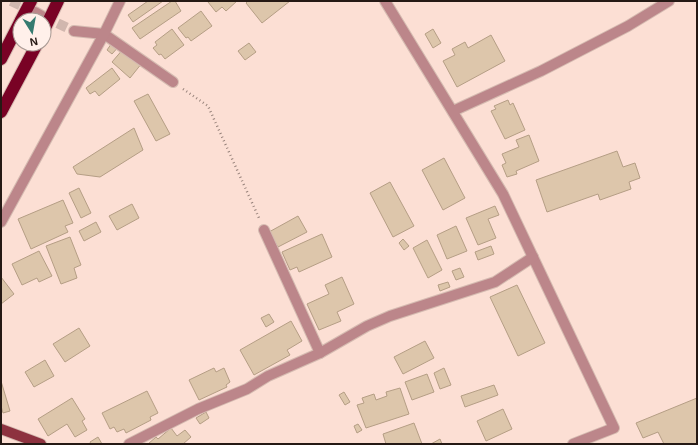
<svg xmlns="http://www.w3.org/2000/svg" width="698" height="445" viewBox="0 0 698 445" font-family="Helvetica,sans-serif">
	<rect width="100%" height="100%" fill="#fcdfd4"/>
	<g fill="#ddc6ab" stroke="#b59e85">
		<polygon points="148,1 163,1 133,22 128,15"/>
		<polygon points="172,1 175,1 181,11 140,39 132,28"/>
		<polygon points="209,1 237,1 226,11 222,7 216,12 208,2"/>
		<polygon points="248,1 290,1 262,23 246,3"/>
		<polygon points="201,11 212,26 191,41 188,37 186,38 178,28"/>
		<polygon points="172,29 184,45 165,59 161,54 159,55 153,48 157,45 155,42"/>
		<polygon points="433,29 441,43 433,48 425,34"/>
		<polygon points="491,35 505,61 457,87 443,61 455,55 452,49 465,42 468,48"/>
		<polygon points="114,40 120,45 112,54 107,50"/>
		<polygon points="249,43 256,52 245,60 238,51"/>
		<polygon points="124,48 142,63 130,78 112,62"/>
		<polygon points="112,68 120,79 99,96 95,91 90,94 86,88"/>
		<polygon points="148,94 170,134 156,141 134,101"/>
		<polygon points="508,100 510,105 513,103 525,130 505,139 491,111 496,109 494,106"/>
		<polygon points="134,128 143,150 100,177 77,174 73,167"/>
		<polygon points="529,135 539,161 516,171 517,174 507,177 502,165 506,163 502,154 519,147 516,140"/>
		<polygon points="617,151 623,167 635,163 640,178 629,182 631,189 600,200 598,194 547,212 536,180"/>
		<polygon points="444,158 465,198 443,210 422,170"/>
		<polygon points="390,182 414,226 393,237 370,193"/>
		<polygon points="79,188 91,213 81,218 69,193"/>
		<polygon points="63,200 73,223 65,226 68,232 31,249 18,219"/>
		<polygon points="132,204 139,218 117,230 109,216"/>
		<polygon points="495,206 499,215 488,219 496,238 478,245 466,218"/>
		<polygon points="298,216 307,232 278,247 269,232"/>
		<polygon points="96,222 101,232 84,241 79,231"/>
		<polygon points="456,226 467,251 447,259 437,235"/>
		<polygon points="322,234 332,257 299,272 297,267 290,270 282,252"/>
		<polygon points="70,237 81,265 74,268 77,278 61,284 46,246"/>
		<polygon points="403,239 409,246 404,250 399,243"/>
		<polygon points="427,240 442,270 428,278 413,248"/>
		<polygon points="491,246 494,254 478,260 475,252"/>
		<polygon points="39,251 52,276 39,282 37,278 22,285 12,264"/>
		<polygon points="460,268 464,277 456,280 452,271"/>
		<polygon points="1,277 14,294 1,304"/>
		<polygon points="342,277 354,304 337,312 341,321 319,330 307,304 329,294 325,285"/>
		<polygon points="448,282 450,287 440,291 438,285"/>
		<polygon points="517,285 545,343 518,356 490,297"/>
		<polygon points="269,314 274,322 266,327 261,318"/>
		<polygon points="291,321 302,341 287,350 290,355 254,375 240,350"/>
		<polygon points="79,328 90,346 65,362 53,344"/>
		<polygon points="425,341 434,358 403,374 394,357"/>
		<polygon points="45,360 54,376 34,387 25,372"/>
		<polygon points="214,368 216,372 224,368 230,382 226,385 227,387 199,400 189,380"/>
		<polygon points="444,368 451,385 440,389 434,373"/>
		<polygon points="427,374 434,392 412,400 405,382"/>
		<polygon points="1,381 10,411 3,413 1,406"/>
		<polygon points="494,385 498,395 465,407 461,396"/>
		<polygon points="400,388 409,414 366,428 357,405 364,403 362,398 374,394 376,400 387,396 386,392"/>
		<polygon points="147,391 158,413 150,417 151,420 126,433 124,429 117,432 114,427 110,429 102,413"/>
		<polygon points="344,392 350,402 345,405 339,395"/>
		<polygon points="72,398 85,419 82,421 87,430 75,437 67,424 48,436 38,419"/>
		<polygon points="697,398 697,444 664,444 658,432 643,438 636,423"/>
		<polygon points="503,409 512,429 486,441 477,421"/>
		<polygon points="206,412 209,418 200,424 196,418"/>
		<polygon points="414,423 422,444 386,444 383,434"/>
		<polygon points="358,424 362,430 357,433 354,426"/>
		<polygon points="171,428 177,436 185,430 191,437 183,444 148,444 156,437 158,439"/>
		<polygon points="98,437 102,444 91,444 90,442"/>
		<polygon points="440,439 442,444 431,444"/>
	</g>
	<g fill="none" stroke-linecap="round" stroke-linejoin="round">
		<g stroke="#d1b7ae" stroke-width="10" stroke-dasharray="10 5" stroke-linecap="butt">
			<polyline points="11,1 33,11"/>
			<polyline points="44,17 74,31"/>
		</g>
		<defs>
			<g id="minor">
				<polyline points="385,1 503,194 614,428 573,444"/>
				<polyline points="35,12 42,16"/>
				<polyline points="74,31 104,34 173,82"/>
				<polyline points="453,111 541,71 628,26 669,1"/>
				<polyline points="1,222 104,34 120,1"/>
				<polyline points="264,230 320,353"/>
				<polyline points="129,444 198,409 247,389 268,376 320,353 367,326 390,316 495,282 533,257"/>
			</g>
			<polyline id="major" points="1,429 41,444"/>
			<g id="highway">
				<polyline points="21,20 31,1"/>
				<polyline points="44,30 58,1"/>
				<polyline points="1,59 20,22"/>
				<polyline points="1,112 37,44"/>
			</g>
		</defs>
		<use href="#minor" stroke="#d5bbb1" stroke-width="12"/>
		<use href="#major" stroke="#d5bbb1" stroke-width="12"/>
		<use href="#highway" stroke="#d5bbb1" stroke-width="14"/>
		<polyline stroke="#99847c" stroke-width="2.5" stroke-dasharray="1 3" stroke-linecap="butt" points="183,89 208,106 259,218"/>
		<use href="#minor" stroke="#bc868a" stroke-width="10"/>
		<use href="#major" stroke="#8d323f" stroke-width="10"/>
		<use href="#highway" stroke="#790225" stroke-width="12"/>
	</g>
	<rect width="698" height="445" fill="none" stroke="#251914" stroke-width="4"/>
	<g transform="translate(32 32) rotate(169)"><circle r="19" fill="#fff0ea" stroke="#a89a94"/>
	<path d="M0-3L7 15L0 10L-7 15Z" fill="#357b70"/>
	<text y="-6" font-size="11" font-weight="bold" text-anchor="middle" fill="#251914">N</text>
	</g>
</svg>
